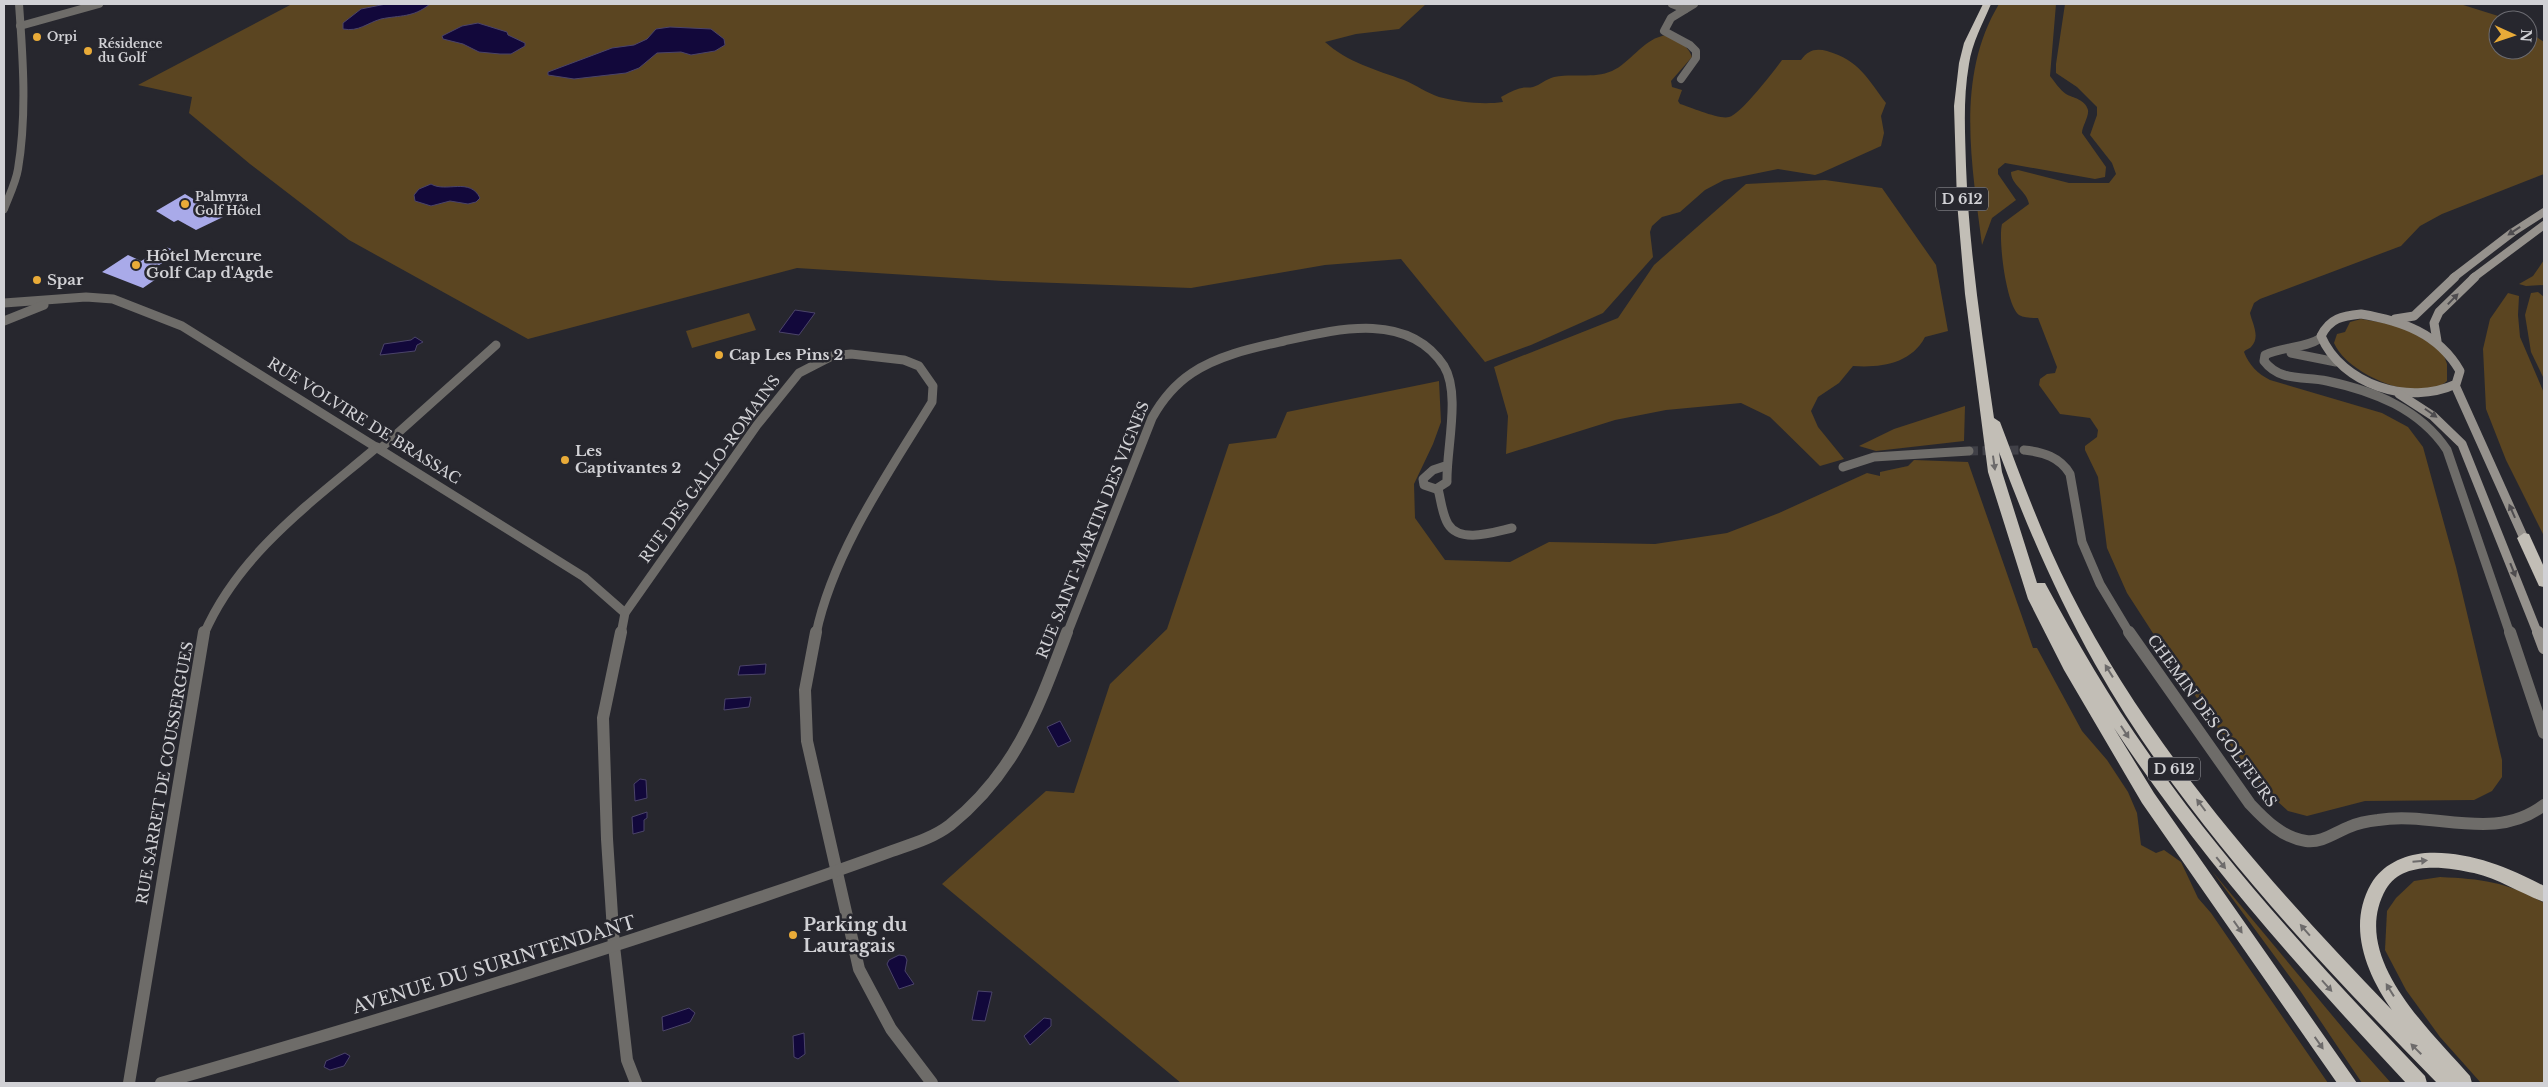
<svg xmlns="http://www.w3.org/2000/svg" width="2548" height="1087" viewBox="0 0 2548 1087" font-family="'Libre Baskerville',serif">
	<rect width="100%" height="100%" fill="#27272e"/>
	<g fill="#5b4521">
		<path d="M 292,4 L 1426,4 L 1399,29 L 1356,34 L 1325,42 C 1347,62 1376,70 1404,80 C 1416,85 1427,93 1439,97 C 1459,102 1483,105 1503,102 L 1501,97 C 1507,94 1515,89 1522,88 C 1525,87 1530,88 1533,87 C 1540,85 1546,79 1554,77 C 1573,73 1593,79 1612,71 C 1630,63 1642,41 1662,36 C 1674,33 1689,47 1692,57 L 1671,81 L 1672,87 L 1682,90 L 1678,101 L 1680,104 C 1690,107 1720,120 1729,117 C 1741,114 1773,72 1782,60 L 1801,60 C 1808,50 1816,48 1827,51 C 1860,61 1867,78 1886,103 L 1881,116 L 1884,133 L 1881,146 L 1821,173 L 1815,175 L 1778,169 L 1724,180 L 1705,190 L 1680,212 L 1662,217 L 1652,226 L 1650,232 L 1653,257 L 1603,313 L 1531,345 L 1485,362 L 1401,259 L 1325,265 L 1191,288 L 1003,281 L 797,268 L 528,339 L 349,240 L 250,164 L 189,113 L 192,97 L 138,85 Z"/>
		<path d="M 1999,4 L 2056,4 L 2050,76 C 2054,81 2060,90 2066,94 C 2073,98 2085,99 2088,110 C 2089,117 2082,126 2082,133 L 2106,167 L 2105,177 L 2095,179 L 2005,163 L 1998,169 L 1998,174 L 2016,200 L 1992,218 L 1982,245 C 1972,165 1955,77 1999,4 Z"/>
		<path d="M 2065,4 L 2460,4 L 2511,20 L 2498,20 L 2498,50 L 2528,50 L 2528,31 L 2544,42 L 2544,174 L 2442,214 L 2420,226 L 2401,246 L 2260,299 L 2254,303 L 2250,313 C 2252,323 2261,337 2251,347 C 2249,349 2246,349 2244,352 C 2249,365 2258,374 2270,380 L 2382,413 L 2408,427 L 2423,447 L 2456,567 L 2502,760 L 2502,777 L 2492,791 L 2474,800 L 2365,801 L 2307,816 L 2288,811 L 2264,789 L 2224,737 L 2171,661 L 2127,593 L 2107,548 L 2098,477 L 2085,450 L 2085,446 L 2097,437 L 2098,430 L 2090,418 L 2060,414 L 2039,385 L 2040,379 L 2047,374 L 2055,373 L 2057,367 L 2038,318 C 2032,318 2024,318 2019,315 C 2006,305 1998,239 2002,224 L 2029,204 C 2027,191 2011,185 2011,172 L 2018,170 L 2069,183 L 2109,183 L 2116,174 L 2112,163 L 2090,135 L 2097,115 L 2097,107 L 2077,87 L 2056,73 L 2056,64 Z"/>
		<path d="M 1825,180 L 1882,188 L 1936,265 L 1948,331 L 1925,337 C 1911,364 1880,368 1853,366 L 1839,383 L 1818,397 L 1811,411 L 1818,427 L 1844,459 L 1820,466 L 1770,417 L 1741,403 L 1666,410 L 1615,420 L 1506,454 L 1508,416 L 1494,367 L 1618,318 L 1654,265 L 1746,184 Z"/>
		<polygon points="2544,260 2544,285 2526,286 2519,284 2533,276"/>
		<polygon points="2538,292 2544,297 2544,379 2531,352 2525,315 2531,293"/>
		<polygon points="2508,293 2519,296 2518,315 2520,337 2544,393 2544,536 2506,460 2486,409 2483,349 2490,319"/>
		<polygon points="749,313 756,330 692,348 686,331"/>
		<path d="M 2361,319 L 2396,325 L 2420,336 L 2443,353 L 2447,364 L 2447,381 C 2419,406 2347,374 2334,343 L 2337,334 L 2345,332 L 2350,322 Z"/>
		<polygon points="1439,381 1441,422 1433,444 1414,484 1415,518 1445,560 1510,562 1549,542 1655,544 1727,533 1779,513 1867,473 1880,476 1880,472 1908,466 1914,460 1968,462 2033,648 2037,648 2082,731 2107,760 2128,792 2137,813 2141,845 2156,853 2164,850 2181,862 2198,898 2211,913 2328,1083 1181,1083 942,884 1046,791 1074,793 1110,684 1167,629 1229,444 1276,438 1287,412"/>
		<polygon points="1965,406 1964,441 1876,451 1859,446 1894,429"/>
		<polygon points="2212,871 2351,1038 2391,1083 2362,1083 2301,992"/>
		<path d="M 2440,877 C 2482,879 2507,882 2544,903 L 2544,1083 L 2481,1083 L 2440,1037 L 2406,990 L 2385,950 L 2387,911 L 2396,898 L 2414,881 Z"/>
	</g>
	<g fill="#12083b" stroke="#4b4469">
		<path d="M 386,4 L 430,4 C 413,18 400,15 381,19 C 367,23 359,32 343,29 L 343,23 L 361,9 Z"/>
		<polygon points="478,23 507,32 508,35 525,43 525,46 511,54 500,54 479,52 463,44 443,39 442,36 462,26"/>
		<polygon points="670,27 711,29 724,39 725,45 715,51 691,55 681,52 657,53 639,68 626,73 574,79 548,75 548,72 612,48 634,45 647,39 656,29"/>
		<path d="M 431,184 C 446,193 470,177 480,198 L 476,202 L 468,204 L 450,201 L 431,206 L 415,201 L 414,195 L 419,189 Z"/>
		<polygon points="795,310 815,313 799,335 779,332"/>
		<polygon points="415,337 423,342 417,345 415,351 380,355 384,344 411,340"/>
		<polygon points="766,664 765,674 738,675 740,666"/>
		<polygon points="751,697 749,707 724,710 725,699"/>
		<polygon points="1060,721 1071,741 1058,747 1047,727"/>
		<polygon points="640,779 646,780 647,798 635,801 634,784"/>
		<polygon points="647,812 647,818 644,820 644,831 633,834 632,817"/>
		<polygon points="899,955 905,956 907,960 905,971 914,984 899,989 887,964 889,960"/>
		<polygon points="978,991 992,992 985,1021 972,1020"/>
		<polygon points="689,1008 695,1013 690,1022 663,1031 662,1017"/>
		<polygon points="1044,1018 1051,1019 1051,1026 1030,1045 1024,1036"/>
		<polygon points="804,1033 805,1054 798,1059 794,1057 793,1036"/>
		<polygon points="345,1053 350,1056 344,1066 330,1070 324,1067 326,1061"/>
	</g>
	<g fill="#a9aae9">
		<polygon points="185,194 223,217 196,230 178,220 174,222 156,211"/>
		<polygon points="166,247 179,252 147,273 159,277 143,288 102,272 128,255 141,261"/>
	</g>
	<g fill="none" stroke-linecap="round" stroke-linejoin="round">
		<polyline stroke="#404047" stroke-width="9" stroke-dasharray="9 4.5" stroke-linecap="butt" points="1969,451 2024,450"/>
		<polyline stroke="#6e6c69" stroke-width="9" points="380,449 496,345"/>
		<g stroke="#6e6c69" stroke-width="8">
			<polyline points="1672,4 1685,9"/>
			<polyline points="20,26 99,4"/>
			<polyline points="1681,79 1696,58 1696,51 1690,45 1664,31 1671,18 1694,4"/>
		</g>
		<g stroke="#6e6c69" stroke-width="9">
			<polyline points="4,303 86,297 113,299 182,326 584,577 625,613"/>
			<polyline points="4,321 44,305"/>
			<path d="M 2321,338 C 2304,349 2283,346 2265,355 L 2264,361 C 2280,382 2304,376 2327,381 C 2374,391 2420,409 2447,450 L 2510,634"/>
			<polyline points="2291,353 2336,362"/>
			<path d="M 2024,450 C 2043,452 2060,457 2070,474 L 2082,542 L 2100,584 L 2130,634"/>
			<polyline points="1843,467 1874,457 1969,451"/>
			<path d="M 1438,489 C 1441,500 1442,514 1448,524 C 1460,544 1494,532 1512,528"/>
			<path d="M 204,634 C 239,553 312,502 377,447"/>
			<path d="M 621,634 L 625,613 L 757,425 L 799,373 L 832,356 L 851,354 L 904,360 L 919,366 L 933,386 L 932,402 C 889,472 833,552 816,634"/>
			<path d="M 1067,634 L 1152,418 C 1162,400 1174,385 1192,373 C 1219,355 1253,348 1284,341 C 1337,329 1408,311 1444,366 C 1461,394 1446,450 1447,482 L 1436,489 L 1424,485 L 1423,479 L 1433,470 L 1445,466"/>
		</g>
		<g stroke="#6e6c69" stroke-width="12">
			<polyline points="621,632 603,718 607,839 614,946 627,1060 636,1083"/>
			<polyline points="816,632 805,690 807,741 859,969 891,1029 932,1083"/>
			<path d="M 2129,632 L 2250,804 C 2265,820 2283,838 2306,841 C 2322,843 2334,833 2349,827 C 2358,823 2368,821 2378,820 C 2436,811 2494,843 2544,805"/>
			<polyline points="2510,632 2544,733"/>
			<polyline points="129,1083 204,632"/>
			<path d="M 161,1083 C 362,1026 563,964 761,897 C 805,882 849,867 892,851 C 912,844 933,838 950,825 C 1016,772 1038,709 1067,632"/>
		</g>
		<path stroke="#6e6c69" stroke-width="8" d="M 4,209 C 9,196 16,182 18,169 C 27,115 23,58 19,4"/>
		<g stroke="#96928d" stroke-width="8">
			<polyline points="2453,278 2513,232 2544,212"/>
			<polyline points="2473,278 2544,225"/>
		</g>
		<g stroke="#96928d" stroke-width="9">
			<path d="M 2361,314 C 2402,321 2438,333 2460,371 L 2456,384 C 2409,406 2342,385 2321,336 C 2330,318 2342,316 2361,314 Z"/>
			<polyline points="2395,319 2414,316 2455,277"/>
			<polyline points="2437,341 2434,323 2439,312 2475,277"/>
			<polyline points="2455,385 2527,545"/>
			<polyline points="2399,394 2433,416 2462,444 2538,634"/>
		</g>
		<polyline stroke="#96928d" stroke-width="12" points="2538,632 2544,648"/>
		<g fill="#c2beb6" fill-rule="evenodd">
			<path d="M 1983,4 L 1991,4 C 1983,23 1972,43 1969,64 C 1963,98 1965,131 1966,166 C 1969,250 1982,334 1994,418 L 2000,422 C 2022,480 2043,538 2071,593 C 2151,750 2270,884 2392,1010 C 2366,973 2347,926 2371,884 C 2382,865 2403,855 2425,853 C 2466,850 2509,867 2544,886 L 2544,902 C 2520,893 2499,879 2474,873 C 2447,867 2403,860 2386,889 C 2348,956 2429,1029 2470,1076 L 2472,1083 L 2437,1083 C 2313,956 2183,820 2095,664 C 2057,596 2026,525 1999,452 L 2002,472 L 2037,583 L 2045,583 C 2077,642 2110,699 2149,754 C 2230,870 2328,974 2425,1076 L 2427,1083 L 2406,1083 C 2301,971 2199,856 2114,728 L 2154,793 L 2357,1083 L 2337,1083 L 2142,803 L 2064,670 L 2028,599 L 1988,472 L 1965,294 L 1957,202 L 1954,106 L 1959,63 L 1964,43 Z"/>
			<polygon points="2524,533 2529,534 2544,567 2544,587 2539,586 2517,538"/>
		</g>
	</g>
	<defs><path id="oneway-solid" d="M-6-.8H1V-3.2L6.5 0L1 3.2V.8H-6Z" transform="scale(1.25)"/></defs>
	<g fill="#4e4c4f">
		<use href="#oneway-solid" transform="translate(2514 231) rotate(146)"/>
		<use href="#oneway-solid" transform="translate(2453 299) rotate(-46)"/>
		<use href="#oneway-solid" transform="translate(2431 413) rotate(35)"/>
		<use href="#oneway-solid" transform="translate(2512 511) rotate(-114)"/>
		<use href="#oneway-solid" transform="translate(2513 570) rotate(68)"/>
	</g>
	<g fill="#6d6b6b">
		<use href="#oneway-solid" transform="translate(1994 463) rotate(82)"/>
		<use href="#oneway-solid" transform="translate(2109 671) rotate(-122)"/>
		<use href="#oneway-solid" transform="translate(2125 732) rotate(57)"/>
		<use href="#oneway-solid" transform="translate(2201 805) rotate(-127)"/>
		<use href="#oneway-solid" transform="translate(2420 861) rotate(-5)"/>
		<use href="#oneway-solid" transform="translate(2221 863) rotate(51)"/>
		<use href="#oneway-solid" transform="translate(2238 927) rotate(55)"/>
		<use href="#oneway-solid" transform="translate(2305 930) rotate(-131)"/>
		<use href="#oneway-solid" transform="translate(2327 986) rotate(48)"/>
		<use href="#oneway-solid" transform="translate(2390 990) rotate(-122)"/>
		<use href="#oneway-solid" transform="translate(2319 1043) rotate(55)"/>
		<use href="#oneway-solid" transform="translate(2416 1049) rotate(-135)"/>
	</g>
	<g fill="#e9ab38" stroke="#27272e" stroke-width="2">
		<circle cx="37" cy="37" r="5"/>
		<circle cx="88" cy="51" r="5"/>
		<circle cx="185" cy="204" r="5"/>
		<circle cx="136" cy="265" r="5"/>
		<circle cx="37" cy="280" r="5"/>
		<circle cx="719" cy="355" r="5"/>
		<circle cx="565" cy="460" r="5"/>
		<circle cx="793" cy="935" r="5"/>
	</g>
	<g text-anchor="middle" stroke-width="5" stroke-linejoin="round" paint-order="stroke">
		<g font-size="12" font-weight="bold" fill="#d1d1d5" stroke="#27272e" text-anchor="start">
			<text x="47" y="41">Orpi</text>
			<text x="98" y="48">Résidence<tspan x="98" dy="14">du Golf</tspan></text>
			<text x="195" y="201">Palmyra<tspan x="195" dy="14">Golf Hôtel</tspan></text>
		</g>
		<g fill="#27272e" stroke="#9e9ea3" stroke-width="1">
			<rect x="1936" y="187.5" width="52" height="23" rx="4"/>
			<rect x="2148" y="757.5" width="52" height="23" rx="4"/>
		</g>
		<g font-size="14" font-weight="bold" fill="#d1d1d5">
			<text x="1962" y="204">D 612</text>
			<text x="2174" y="774">D 612</text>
		</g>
		<g font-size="15" font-weight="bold" fill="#d1d1d5" stroke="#27272e" text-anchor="start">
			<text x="146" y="261">Hôtel Mercure<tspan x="146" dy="17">Golf Cap d'Agde</tspan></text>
			<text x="47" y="285">Spar</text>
			<text x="729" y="360">Cap Les Pins 2</text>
			<text x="575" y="456">Les<tspan x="575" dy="17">Captivantes 2</tspan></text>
		</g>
		<g font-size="15" fill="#d1d1d5" stroke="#27272e">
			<text transform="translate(364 421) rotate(32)" y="5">RUE VOLVIRE DE BRASSAC</text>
			<text transform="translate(710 469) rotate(-54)" y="5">RUE DES GALLO-ROMAINS</text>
			<text transform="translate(1093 530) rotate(-68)" y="5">RUE SAINT-MARTIN DES VIGNES</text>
			<text transform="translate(2212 721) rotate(54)" y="5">CHEMIN DES GOLFEURS</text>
			<text transform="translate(165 773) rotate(-80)" y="5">RUE SARRET DE COUSSERGUES</text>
		</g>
		<g font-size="18" font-weight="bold" fill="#d1d1d5" stroke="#27272e" text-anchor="start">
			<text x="803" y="931">Parking du<tspan x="803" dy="21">Lauragais</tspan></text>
		</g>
		<g font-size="18" fill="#d1d1d5" stroke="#27272e">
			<text transform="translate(494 965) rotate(-17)" y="6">AVENUE DU SURINTENDANT</text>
		</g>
	</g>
	<rect width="2548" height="1087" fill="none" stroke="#d1d1d5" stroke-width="10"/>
	<g transform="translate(2513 35) rotate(93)"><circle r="24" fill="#27272e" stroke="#6b6b71"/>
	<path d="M0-4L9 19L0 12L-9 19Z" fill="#e9ab38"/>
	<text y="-8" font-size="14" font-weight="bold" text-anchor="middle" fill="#d1d1d5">N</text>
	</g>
</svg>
